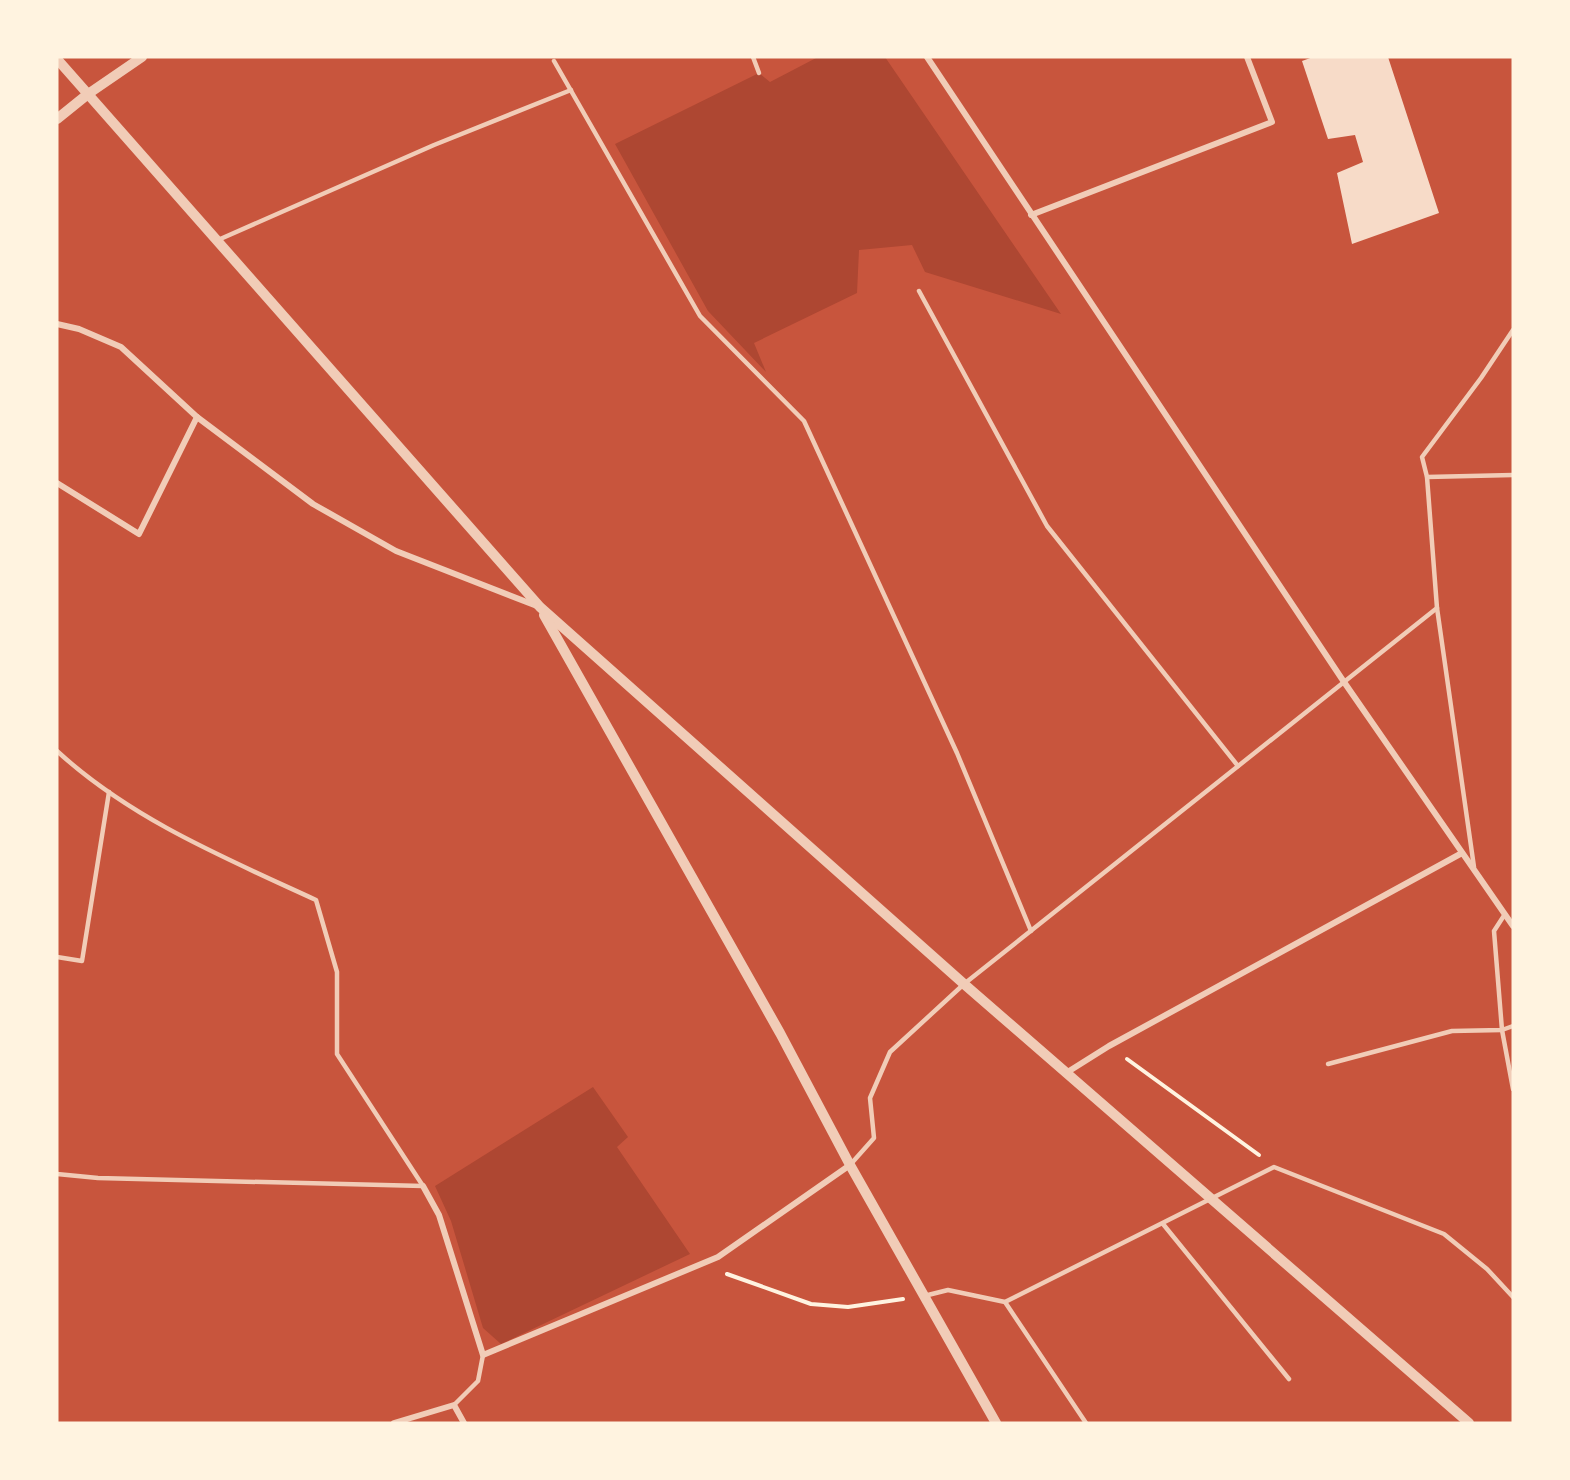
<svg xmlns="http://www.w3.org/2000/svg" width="1570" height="1480" viewBox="0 0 1570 1480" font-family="Helvetica,sans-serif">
	<rect width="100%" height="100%" fill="#c8553d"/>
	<g fill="#ae4732">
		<polygon points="818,57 885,57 1061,314 925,272 912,245 859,250 857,293 754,343 766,372 708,311 615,144 759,73 770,82"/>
		<polygon points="593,1087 628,1137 617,1147 690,1254 501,1344 483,1328 451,1221 435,1186"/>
	</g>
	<polygon fill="#f7dbc8" points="1313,57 1388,57 1439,213 1352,244 1337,173 1363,162 1355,135 1328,139 1302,61"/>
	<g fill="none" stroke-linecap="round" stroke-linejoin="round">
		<g stroke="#fff3e0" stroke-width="4">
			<polyline points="1127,1059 1259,1155"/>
			<polyline points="727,1274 811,1304 848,1307 903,1299"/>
		</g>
		<g stroke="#f1ccb7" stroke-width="4.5">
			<polyline points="753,57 759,73"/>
			<polyline points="554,61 700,316 804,421 957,753 1031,931"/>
			<polyline points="218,240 434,145 571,90"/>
			<polyline points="919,291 1047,526 1238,766"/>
			<polyline points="1427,477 1513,475"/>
			<path d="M 57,751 C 131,819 225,858 316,900 L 337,972 L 337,1054 L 423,1186"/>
			<polyline points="1474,867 1437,608 1427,477 1422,457 1481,378 1513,330"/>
			<polyline points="1505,914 1494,931 1502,1030 1513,1089"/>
			<polyline points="57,957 82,961 109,792"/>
			<polyline points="1328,1064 1452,1031 1502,1030 1513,1026"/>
			<polyline points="850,1165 874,1138 870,1098 890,1052 964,984 1437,608"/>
			<polyline points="57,1174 98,1178 423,1186"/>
			<polyline points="1163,1224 1289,1379"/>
			<polyline points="924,1296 948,1290 1005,1302 1274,1167 1444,1234 1487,1269 1513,1297"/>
			<polyline points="1005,1302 1086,1423"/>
			<polyline points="454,1405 478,1381 483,1355"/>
		</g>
		<g stroke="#f1ccb7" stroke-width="6">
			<polyline points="927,57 1344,682 1513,926"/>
			<polyline points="1031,215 1272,122 1247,57"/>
			<polyline points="57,324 79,329 121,347 197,417 313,504 396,551 537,606"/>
			<polyline points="57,483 139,534 197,417"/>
			<polyline points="1066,1073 1109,1046 1462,853"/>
			<polyline points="423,1186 439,1215 483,1355 718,1257 850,1165"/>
			<polyline points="394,1423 454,1405 464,1423"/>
		</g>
		<g stroke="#f1ccb7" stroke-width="10">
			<polyline points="57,59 540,607 964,984 1469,1423"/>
			<polyline points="57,119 88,94 142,57"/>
			<polyline points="544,615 780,1033 850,1165 996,1423"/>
		</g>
	</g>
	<rect width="1570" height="1480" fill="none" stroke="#fff3e0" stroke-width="117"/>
</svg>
